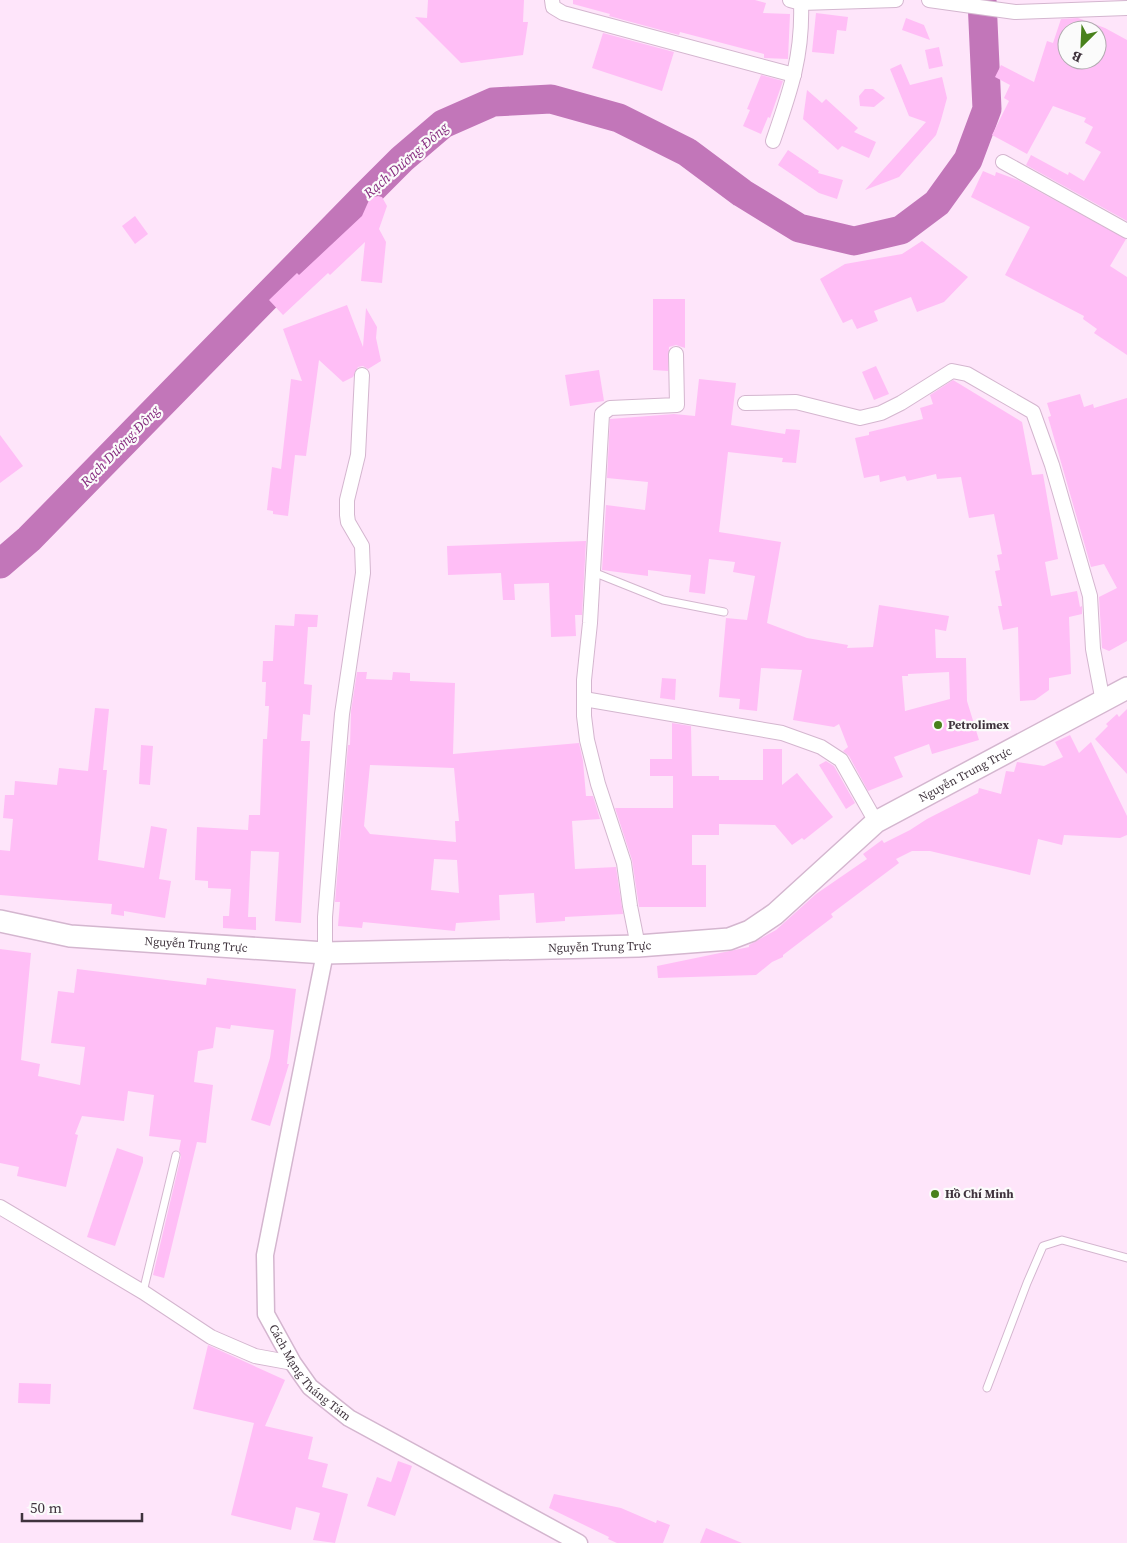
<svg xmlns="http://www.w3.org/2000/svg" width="1127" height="1543" viewBox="0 0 1127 1543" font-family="'Source Serif 4',serif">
	<rect width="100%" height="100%" fill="#fee5fa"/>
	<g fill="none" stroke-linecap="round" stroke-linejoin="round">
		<polyline stroke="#c276b9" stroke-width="29" points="0,564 29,539 363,198 402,159 443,124 493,102 551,99 619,118 687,152 742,193 799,228 854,241 901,230 937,203 968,160 987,109 982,0"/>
	</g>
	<g fill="#ffbef6" fill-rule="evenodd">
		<polygon points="428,0 524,0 523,22 528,22 523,55 461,63 415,17 427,18"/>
		<polygon points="573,0 755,0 766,3 763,13 790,14 788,59 764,58 764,54 680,32 679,35 609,16 610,14 573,4"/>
		<polygon points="816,13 848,17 846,31 837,30 834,54 812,52"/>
		<polygon points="906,18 924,25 930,40 902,30"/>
		<path d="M 1078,18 L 1105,28 L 1127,40 L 1127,221 L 1026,165 L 1031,155 L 1068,175 L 1069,172 L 1084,181 L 1101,152 L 1085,143 L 1093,127 L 1084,122 L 1086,118 L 1053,106 L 1027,154 L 992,135 L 1009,101 L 1004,98 L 1010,85 L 995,77 L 1001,65 L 1034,82 L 1047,41 L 1053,43 L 1061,19 ZM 1067,30 L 1097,30 L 1097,60 L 1067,60 Z"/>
		<polygon points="603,33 674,52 662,91 592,68"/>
		<polygon points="939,47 943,66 929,69 925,50"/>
		<polygon points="901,64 910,85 942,77 947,98 941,120 936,135 899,177 865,190 926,122 909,116 890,69"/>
		<polygon points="761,75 783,81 770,118 768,117 761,134 743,126 750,110 747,109"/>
		<polygon points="865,89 873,89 885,98 874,107 860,106 859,96"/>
		<polygon points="807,90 822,103 826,99 858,128 854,132 876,142 869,158 842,146 838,150 803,119"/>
		<polygon points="788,150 819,171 818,173 843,180 837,199 819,193 778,165"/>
		<polygon points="983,171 995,176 996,172 1018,180 1126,239 1110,266 1127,277 1127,355 1094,333 1097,329 1083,319 1084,316 1005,275 1030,227 971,197"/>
		<polygon points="378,196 382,197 387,206 379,229 386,242 382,283 361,281 365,242 330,275 328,273 283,315 269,300 297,273 299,275 362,216 370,198"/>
		<polygon points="135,216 148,234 135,244 122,226"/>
		<polygon points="922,241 968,277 944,302 917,312 911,297 874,311 878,321 857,329 852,319 843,323 820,279 845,264 902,254"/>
		<polygon points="653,299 685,299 685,348 676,345 669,347 668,371 653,370"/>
		<polygon points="347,305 363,347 366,308 377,327 376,338 381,361 368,369 363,366 358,367 353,377 343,382 319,360 306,456 295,455 288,516 273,514 273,511 267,510 272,467 281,469 291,379 302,381 283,329"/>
		<polygon points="876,366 889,394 874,400 862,372"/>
		<polygon points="599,370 604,401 570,406 565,375"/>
		<path d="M 699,379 L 736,383 L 731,425 L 785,434 L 786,429 L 800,430 L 796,463 L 782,462 L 783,458 L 728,452 L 719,532 L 781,542 L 767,623 L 807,638 L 848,645 L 847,648 L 873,647 L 879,605 L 949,616 L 946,631 L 935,629 L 936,658 L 966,658 L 967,701 L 979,740 L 932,754 L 929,744 L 894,757 L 903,777 L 868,791 L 849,756 L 843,751 L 848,747 L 839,724 L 834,727 L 793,720 L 802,670 L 761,668 L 757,711 L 739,709 L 740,699 L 719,697 L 726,618 L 747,620 L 755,576 L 733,572 L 735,562 L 709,559 L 705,594 L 689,592 L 691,575 L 648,570 L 648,576 L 602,570 L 606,505 L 645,510 L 648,482 L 607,478 L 610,419 L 674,414 L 695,416 ZM 949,672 L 950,699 L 905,711 L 902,676 L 908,676 L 908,674 Z"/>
		<polygon points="953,380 1022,422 1032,475 1043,474 1058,559 1045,562 1051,596 1077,591 1080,607 1082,606 1082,614 1069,617 1071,674 1049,678 1049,690 1035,700 1020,701 1018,627 1003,630 998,606 1002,606 995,571 1000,570 997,555 1002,554 994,514 969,518 961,477 937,479 936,474 907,481 905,476 880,482 879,475 864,478 855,438 869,435 869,432 923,419 920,408 933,404 930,395"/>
		<polygon points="1080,394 1084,407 1093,404 1094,408 1127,398 1127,641 1109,651 1102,648 1099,597 1117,588 1104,564 1091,567 1048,417 1051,416 1047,403"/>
		<polygon points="0,435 23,466 0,483"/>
		<polygon points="586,541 582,615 575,615 576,636 551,637 549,583 514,584 515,600 503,600 501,573 448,575 447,546"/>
		<polygon points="295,614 318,615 317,627 308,627 304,684 312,685 310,715 303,714 301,741 310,741 301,923 275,921 279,852 251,851 248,917 256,917 256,930 223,928 223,916 229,916 231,889 208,888 208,881 195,880 197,827 248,830 249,815 260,815 263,739 267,739 269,706 265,706 266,682 262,682 263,661 273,661 275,625 294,626"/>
		<path d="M 357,672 L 367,672 L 366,679 L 392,680 L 393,672 L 410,673 L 410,681 L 455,683 L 453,754 L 579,743 L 583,761 L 586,796 L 593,796 L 600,819 L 572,821 L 575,869 L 616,867 L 623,914 L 565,917 L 565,921 L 536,923 L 534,893 L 518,894 L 499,895 L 500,920 L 456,923 L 455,931 L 363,922 L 362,928 L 338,926 L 340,902 L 335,902 L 348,745 L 350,745 L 351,711 ZM 370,765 L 454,768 L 459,821 L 455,821 L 456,842 L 370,834 L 364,826 ZM 434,859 L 457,860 L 459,893 L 431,890 Z"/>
		<polygon points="662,678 676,679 675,700 660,698"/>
		<polygon points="95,708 109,709 103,770 107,770 98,860 144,868 151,826 167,829 159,879 171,881 165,918 124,911 124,916 111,914 112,904 0,895 0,850 10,851 13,819 3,818 5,795 14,795 15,781 57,785 59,768 88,771"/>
		<polygon points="1127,709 1127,774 1095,739 1108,726 1106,724 1117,714 1119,717"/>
		<polygon points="672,723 691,726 692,776 719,776 719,780 763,780 763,749 782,749 782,785 797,773 833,817 804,840 802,838 792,845 775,825 719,824 719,835 692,835 692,865 706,865 706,907 639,907 632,860 615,808 673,808 673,776 650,776 650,759 672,759"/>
		<polygon points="1070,735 1079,753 1091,742 1127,816 1127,835 1120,838 1064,835 1062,845 1038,839 1030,875 930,851 912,851 896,859 899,863 831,914 833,917 783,955 783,957 772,962 756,975 658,978 657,966 749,947 749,945 776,930 816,894 867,859 863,854 882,840 884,843 910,830 927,819 978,793 979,788 1001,794 1006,771 1014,772 1017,762 1044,766 1063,757 1055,742"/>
		<polygon points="141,745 153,746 150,785 139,784"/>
		<polygon points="826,761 834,766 855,803 846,809 819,765"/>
		<polygon points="0,949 31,953 21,1060 40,1064 38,1076 80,1085 85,1047 51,1043 58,991 74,993 77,969 206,985 207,978 296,989 287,1064 289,1064 270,1126 251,1120 270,1058 274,1030 231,1025 230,1029 216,1027 213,1048 198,1051 194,1082 213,1085 206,1143 197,1142 164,1278 153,1275 181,1156 179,1150 181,1140 149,1136 154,1095 128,1091 124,1121 82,1116 75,1134 78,1135 66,1187 17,1176 19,1167 0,1163"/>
		<polygon points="117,1148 143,1157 143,1162 115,1246 87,1237"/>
		<polygon points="208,1345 285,1380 265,1426 313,1437 308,1459 328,1464 322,1487 348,1494 335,1543 313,1540 320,1513 296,1507 291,1530 231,1515 254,1423 193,1409"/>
		<polygon points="19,1383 51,1384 50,1404 18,1403"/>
		<polygon points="398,1461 412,1466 395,1516 367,1506 377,1477 391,1482"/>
		<polygon points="554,1494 621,1508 656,1523 657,1520 670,1525 663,1543 617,1543 608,1539 609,1537 549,1508"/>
		<polygon points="706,1528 742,1543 700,1543"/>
	</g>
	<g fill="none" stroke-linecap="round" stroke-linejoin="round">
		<defs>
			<g id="service">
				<polyline points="593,572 663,600 724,612"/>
				<polyline points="143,1292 176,1155"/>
				<polyline points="987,1388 1027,1283 1043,1246 1062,1240 1127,1258"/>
			</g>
			<g id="minor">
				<polyline points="552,0 553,7 563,13 794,75"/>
				<polyline points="801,0 801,3 896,0"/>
				<polyline points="929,0 1015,12 1127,8"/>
				<path d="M 773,141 C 790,92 803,56 801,3 L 790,0"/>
				<polyline points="1003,162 1127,231"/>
				<polyline points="745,403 796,402 860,418 881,413 901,403 952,371 967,374 1033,412 1052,465 1090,596 1093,649 1103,702"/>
				<polyline points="584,699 782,733 821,747 841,760 876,822"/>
				<polyline points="638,946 630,906 624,863 598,784 587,740 584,716 584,680 590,623 602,414 610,408 677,405 676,354"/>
				<polyline points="325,953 325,917 342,714 363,573 362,546 348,522 347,515 347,500 358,455 362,375"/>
				<polyline points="0,1207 143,1292 211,1337 255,1356 293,1363"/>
			</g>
			<g id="tertiary">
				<path id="s1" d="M 325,953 L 265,1255 L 266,1314 L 293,1363 L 310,1387 L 349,1418 L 579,1543"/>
			</g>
			<g id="primary">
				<path id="s2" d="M 0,921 L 70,936 L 325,953 L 638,946 L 729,939 L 750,931 L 775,914 L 876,822 L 1127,688"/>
			</g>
		</defs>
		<use href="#service" stroke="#d4b6cf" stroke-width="9"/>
		<use href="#minor" stroke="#d4b6cf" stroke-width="16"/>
		<use href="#tertiary" stroke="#d4b6cf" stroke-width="19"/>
		<use href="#primary" stroke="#d4b6cf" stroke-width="24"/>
		<use href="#service" stroke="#fff" stroke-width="7"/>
		<use href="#minor" stroke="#fff" stroke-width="14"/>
		<use href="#tertiary" stroke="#fff" stroke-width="16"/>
		<use href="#primary" stroke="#fff" stroke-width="21"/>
	</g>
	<g fill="#48811b" stroke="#fbfbfb" stroke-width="2">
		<circle cx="938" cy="725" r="5"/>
		<circle cx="935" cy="1194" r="5"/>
	</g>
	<g text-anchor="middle" stroke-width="4.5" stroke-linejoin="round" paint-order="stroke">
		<g font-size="12" font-weight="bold" fill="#3f333d" stroke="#fbfbfb" text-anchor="start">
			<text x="948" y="729">Petrolimex</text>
			<text x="945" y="1198">Hồ Chí Minh</text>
		</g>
		<g font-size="12" fill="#3f333d" stroke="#fbfbfb">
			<text dy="4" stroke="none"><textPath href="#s2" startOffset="1022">Nguyễn Trung Trực</textPath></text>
			<text dy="4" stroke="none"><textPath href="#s2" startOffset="198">Nguyễn Trung Trực</textPath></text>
			<text dy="4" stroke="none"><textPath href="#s2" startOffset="602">Nguyễn Trung Trực</textPath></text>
			<text dy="4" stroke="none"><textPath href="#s1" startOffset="441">Cách Mạng Tháng Tám</textPath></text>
		</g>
		<g font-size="14" font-style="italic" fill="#852a7e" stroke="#fbfbfb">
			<text transform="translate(406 160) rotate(-41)" y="5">Rạch Dương Đông</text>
			<text transform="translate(120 446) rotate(-46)" y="5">Rạch Dương Đông</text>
		</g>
	</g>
	<g transform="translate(1082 45) rotate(204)"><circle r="24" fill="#fbfbfb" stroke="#b0abaf"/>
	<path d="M0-4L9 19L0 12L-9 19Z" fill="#48811b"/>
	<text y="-8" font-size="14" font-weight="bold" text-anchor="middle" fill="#3f333d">B</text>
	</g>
	<path d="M22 1513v8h120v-8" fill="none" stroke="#3f333d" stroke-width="2.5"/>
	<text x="30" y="1513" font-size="15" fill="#3f333d" stroke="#fbfbfb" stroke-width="4" paint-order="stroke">50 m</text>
</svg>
